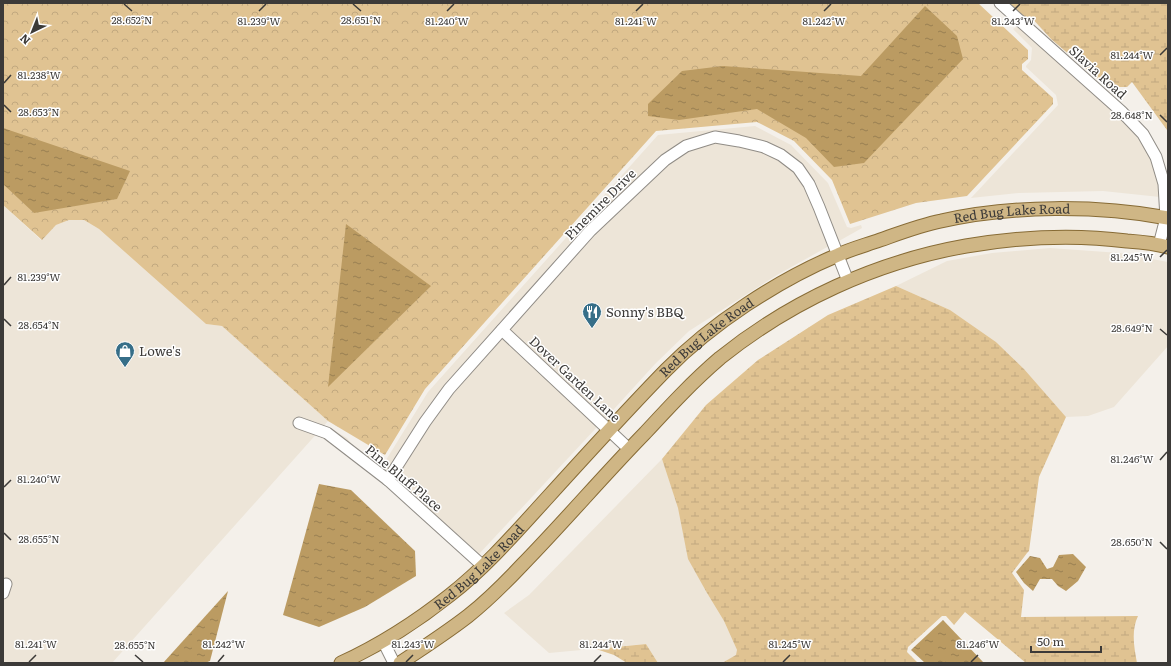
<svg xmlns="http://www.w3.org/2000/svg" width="1171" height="666" viewBox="0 0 1171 666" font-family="Literata,serif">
	<defs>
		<pattern id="forest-crowns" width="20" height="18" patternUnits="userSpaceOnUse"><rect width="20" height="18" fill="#e0c392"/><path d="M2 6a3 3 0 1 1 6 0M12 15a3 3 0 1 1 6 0" fill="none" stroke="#c1a87f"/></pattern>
		<pattern id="wetland-marsh" width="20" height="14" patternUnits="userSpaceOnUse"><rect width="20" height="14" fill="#e0c392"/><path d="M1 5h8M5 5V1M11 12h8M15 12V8" fill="none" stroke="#c1a87f"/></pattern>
		<pattern id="water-ripples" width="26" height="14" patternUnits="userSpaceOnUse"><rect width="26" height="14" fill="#bb9b62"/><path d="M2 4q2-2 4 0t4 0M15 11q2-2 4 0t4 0" fill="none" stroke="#997f52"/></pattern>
	</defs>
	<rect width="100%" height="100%" fill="#f4f0ea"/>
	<g fill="#ede5d8">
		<polygon points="1018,26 1118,115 1138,138 1151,159 1159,186 1160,197 1103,191 1019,193 971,198 1058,105 1056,95 1026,67 1026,66 1031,60 1032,48 1013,29"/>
		<polygon points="755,126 791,145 828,183 847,227 851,228 861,225 862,228 839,241 824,204 813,180 765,142 741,136 716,132 685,141 587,228 387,473 328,428 328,427 347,438 354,447 367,455 374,454 382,459 386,460 428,392 658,135"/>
		<polygon points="715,143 738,146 761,152 777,159 794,172 804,187 829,246 777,275 689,331 655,364 605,419 509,329 594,235 668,164 687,150"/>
		<polygon points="3,205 41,240 56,225 69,220 84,220 99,229 206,324 222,326 328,421 112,663 3,663"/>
		<polygon points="1050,248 1120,253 1168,262 1168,346 1114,407 1088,416 1066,417 1024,369 996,342 950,310 896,286 947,261 992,253"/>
		<polygon points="502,337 597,427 479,554 395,479 429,424 453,392"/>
		<polygon points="662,459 707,593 724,621 737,650 737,655 722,663 658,663 646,644 549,653 504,613 529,595"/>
	</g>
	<polygon fill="url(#forest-crowns)" points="3,3 978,3 1028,50 1028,59 1022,64 1022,70 1053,98 1053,104 967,196 916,203 850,224 832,180 794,141 757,122 656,131 425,389 385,455 328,421 222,326 206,324 99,229 84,220 69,220 56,225 42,240 3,205"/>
	<g fill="url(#wetland-marsh)">
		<polygon points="1009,3 1168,3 1168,129 1167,130 1132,82 1127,87 1107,87 1051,39 1030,16 1026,19"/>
		<path d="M 896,286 L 950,310 L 996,342 L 1024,369 L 1066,417 L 1039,477 L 1029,551 L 1027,553 L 1012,573 L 1024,590 L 1021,617 L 1138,616 C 1131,631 1134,647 1137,663 L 1026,663 L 965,612 L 954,625 L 946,616 L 942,616 L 908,647 L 907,652 L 918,663 L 722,663 L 736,655 L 737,650 L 724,621 L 707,593 L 688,559 L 678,508 L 662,459 L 706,405 L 758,360 L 828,315 Z"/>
		<polygon points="646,644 658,663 627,663 614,655 596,649"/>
	</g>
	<g fill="url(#water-ripples)">
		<polygon points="925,6 957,36 963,59 864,163 834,167 806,138 757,109 679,120 648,116 648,104 682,71 723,66 861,76"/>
		<polygon points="3,128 130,171 117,199 34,213 3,184"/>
		<polygon points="346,224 431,286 328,387"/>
		<polygon points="319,484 351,490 415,551 416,576 365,607 319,627 283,615"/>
		<polygon points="1073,554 1086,567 1078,581 1066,591 1058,586 1052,579 1040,579 1033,591 1024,583 1016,572 1030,556 1040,558 1047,569 1053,567 1059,555"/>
		<polygon points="228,591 210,661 205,663 163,663"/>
		<polygon points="943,620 984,663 925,663 911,650"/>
	</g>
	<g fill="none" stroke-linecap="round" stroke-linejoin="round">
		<defs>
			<g id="minor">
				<polyline points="1000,3 1121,111 1143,134 1156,157 1164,184 1166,218 1159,245"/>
				<polyline points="502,330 629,449"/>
				<polyline points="299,423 327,433 388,480 483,566"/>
				<polyline points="388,480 425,422 449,389 590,231 665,160 686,146 715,137 739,141 764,147 781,155 798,168 809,184 819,207 848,281"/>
				<polyline points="3,593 6,584"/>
				<polyline points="383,641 394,663"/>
			</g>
			<g id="major">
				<path id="s1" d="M 341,663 C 380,645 416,622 450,595 C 486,567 517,531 548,497 C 587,454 626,411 666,370 C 711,324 778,280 838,255 C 851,249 866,245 880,240 C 900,233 921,225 941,221 C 1012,205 1097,205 1168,218"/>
				<path d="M 400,663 C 423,648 446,633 468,616 C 487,601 505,583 522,565 C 564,522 603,476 645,433 C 669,407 693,381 720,358 C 791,301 876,262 966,246 C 1019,237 1073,234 1127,241 C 1141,242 1154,243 1168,247"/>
			</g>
		</defs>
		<use href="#minor" stroke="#908c86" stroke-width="13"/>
		<use href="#major" stroke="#876b35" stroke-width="15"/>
		<use href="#minor" stroke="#fff" stroke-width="11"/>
		<use href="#major" stroke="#cfb685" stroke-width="13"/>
	</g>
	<path fill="none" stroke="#3c3a38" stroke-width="1.5" d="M 124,4 L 132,11M 353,4 L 361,11M 259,11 L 266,4M 447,11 L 454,4M 636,11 L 643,4M 824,11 L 831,4M 1013,11 L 1020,4M 1160,55 L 1167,48M 4,83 L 11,75M 4,105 L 11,112M 1160,115 L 1167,122M 1160,257 L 1167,250M 4,285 L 11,277M 4,319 L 11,326M 1160,329 L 1167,335M 1160,460 L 1167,452M 4,487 L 11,480M 4,533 L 11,540M 1160,542 L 1167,549M 135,655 L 143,662M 29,662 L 36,655M 218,662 L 224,655M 406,662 L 413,655M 594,662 L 601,655M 783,662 L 790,655M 971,662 L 978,655"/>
	<defs>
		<symbol id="restaurant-pin" viewBox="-11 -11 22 30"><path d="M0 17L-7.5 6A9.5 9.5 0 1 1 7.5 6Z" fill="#366e88" stroke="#fff"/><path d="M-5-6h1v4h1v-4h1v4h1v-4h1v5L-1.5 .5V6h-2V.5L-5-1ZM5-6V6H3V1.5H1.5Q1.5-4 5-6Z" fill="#fff"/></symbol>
		<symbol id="shop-pin" viewBox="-11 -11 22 30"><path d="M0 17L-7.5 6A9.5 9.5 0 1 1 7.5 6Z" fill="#366e88" stroke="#fff"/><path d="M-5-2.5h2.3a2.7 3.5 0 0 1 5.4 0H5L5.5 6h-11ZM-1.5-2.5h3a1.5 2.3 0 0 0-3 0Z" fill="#fff"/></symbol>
	</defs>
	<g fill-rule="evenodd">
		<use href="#restaurant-pin" x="581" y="301" width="22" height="30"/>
		<use href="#shop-pin" x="114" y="340" width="22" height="30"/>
	</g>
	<g text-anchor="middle" stroke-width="3" stroke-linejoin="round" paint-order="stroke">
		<g font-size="13" fill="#3c3a38" stroke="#fff">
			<text transform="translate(1098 72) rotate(42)" y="5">Slavia Road</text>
			<text transform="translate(600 204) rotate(-45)" y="5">Pinemire Drive</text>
			<text dy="5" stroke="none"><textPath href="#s1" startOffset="829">Red Bug Lake Road</textPath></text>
			<text dy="5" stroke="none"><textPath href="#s1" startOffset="493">Red Bug Lake Road</textPath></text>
			<text transform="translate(575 379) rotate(43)" y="5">Dover Garden Lane</text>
			<text transform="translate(404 478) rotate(40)" y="5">Pine Bluff Place</text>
			<text dy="5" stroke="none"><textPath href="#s1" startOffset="169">Red Bug Lake Road</textPath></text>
		</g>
		<g font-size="13" fill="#3c3a38" stroke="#fff" text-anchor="start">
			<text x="606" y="317">Sonny's BBQ</text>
			<text x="139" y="356">Lowe's</text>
		</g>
	</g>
	<g font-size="10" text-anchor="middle" fill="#3c3a38" stroke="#fff" stroke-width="3" stroke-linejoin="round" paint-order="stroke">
		<text x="361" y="24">28.651°N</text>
		<text x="132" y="24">28.652°N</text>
		<text x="259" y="25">81.239°W</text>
		<text x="447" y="25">81.240°W</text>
		<text x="636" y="25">81.241°W</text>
		<text x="824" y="25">81.242°W</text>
		<text x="1013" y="25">81.243°W</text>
		<text x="1132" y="59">81.244°W</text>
		<text x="39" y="79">81.238°W</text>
		<text x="39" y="116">28.653°N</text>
		<text x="1132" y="119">28.648°N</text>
		<text x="1132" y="261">81.245°W</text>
		<text x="39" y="281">81.239°W</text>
		<text x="39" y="329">28.654°N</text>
		<text x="1132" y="332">28.649°N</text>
		<text x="1132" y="463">81.246°W</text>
		<text x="39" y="483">81.240°W</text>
		<text x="39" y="543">28.655°N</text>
		<text x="1132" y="546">28.650°N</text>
		<text x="36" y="648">81.241°W</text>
		<text x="224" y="648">81.242°W</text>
		<text x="413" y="648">81.243°W</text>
		<text x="601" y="648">81.244°W</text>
		<text x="790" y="648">81.245°W</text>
		<text x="978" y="648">81.246°W</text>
		<text x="135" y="649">28.655°N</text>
	</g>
	<rect width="1171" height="666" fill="none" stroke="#3c3a38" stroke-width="8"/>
	<g transform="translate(32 32) rotate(223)" stroke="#ffffff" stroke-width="3" paint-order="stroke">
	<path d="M0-3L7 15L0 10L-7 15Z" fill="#3c3a38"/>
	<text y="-6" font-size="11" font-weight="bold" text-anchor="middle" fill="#3c3a38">N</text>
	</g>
	<path d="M1031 646v6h70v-6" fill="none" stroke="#3c3a38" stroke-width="2"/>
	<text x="1037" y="646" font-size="12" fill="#3c3a38" stroke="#ffffff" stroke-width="3" paint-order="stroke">50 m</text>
</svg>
